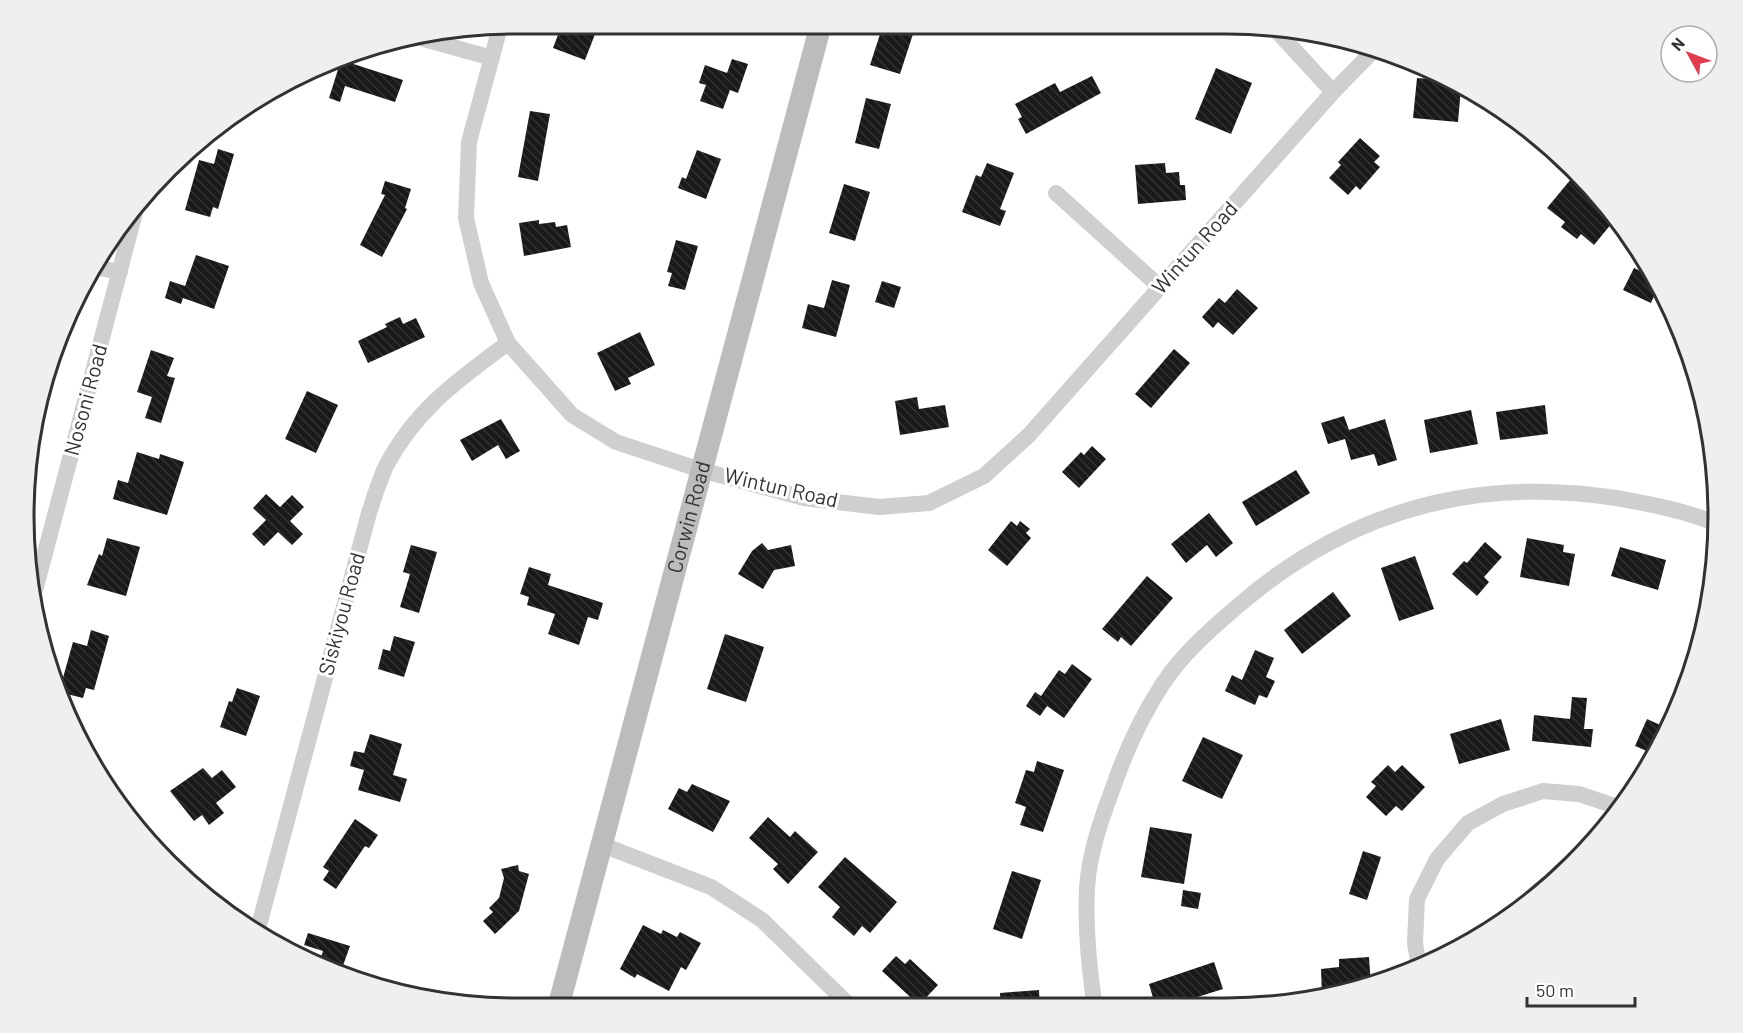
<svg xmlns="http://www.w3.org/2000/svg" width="1743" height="1033" viewBox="0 0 1743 1033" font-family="Barlow,sans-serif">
	<defs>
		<pattern id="building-back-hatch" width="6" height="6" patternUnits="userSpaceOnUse" patternTransform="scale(1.5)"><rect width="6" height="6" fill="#191919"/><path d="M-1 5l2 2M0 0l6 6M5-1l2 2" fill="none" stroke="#323232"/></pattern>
	</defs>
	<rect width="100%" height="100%" fill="#fff"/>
	<g fill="url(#building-back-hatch)">
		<polygon points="562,24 599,24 585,60 553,48"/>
		<polygon points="883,25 905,25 904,28 914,31 900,74 870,65"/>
		<polygon points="732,59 748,64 738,93 730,90 723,109 700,101 706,85 699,83 705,65 727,73"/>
		<polygon points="341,60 403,80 395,102 345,86 340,102 329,98"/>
		<polygon points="1216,68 1252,83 1231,134 1195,119"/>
		<polygon points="1092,76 1101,93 1026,134 1018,119 1022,117 1015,104 1055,83 1060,92"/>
		<polygon points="1417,78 1446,80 1461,88 1458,122 1413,118"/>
		<polygon points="866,98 891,104 879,149 855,143"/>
		<polygon points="530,111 550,114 538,181 518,177"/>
		<polygon points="1360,138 1380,156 1374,162 1380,167 1360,190 1356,186 1348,195 1329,178 1341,165 1338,162"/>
		<polygon points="218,149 234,154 218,209 213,207 210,217 185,210 199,160 214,164"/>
		<polygon points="697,150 721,159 706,199 678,188 682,177 686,179"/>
		<polygon points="987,163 1014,173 1000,209 1006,211 1000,226 962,212 976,175 981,177"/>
		<polygon points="1165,163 1166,173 1179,172 1180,185 1185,185 1186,200 1138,204 1135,165"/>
		<polygon points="1571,179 1601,205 1603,203 1616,218 1594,245 1581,234 1577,239 1561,227 1565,222 1547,208"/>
		<polygon points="385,181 411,189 405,208 407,209 382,257 360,245 385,195 381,194"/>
		<polygon points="844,184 870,192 855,241 829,233"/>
		<polygon points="539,220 539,224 555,222 556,227 567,225 571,247 524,256 519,223"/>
		<polygon points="676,240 698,246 685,290 668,286 672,273 667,272"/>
		<polygon points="196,255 229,266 214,309 183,298 181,304 165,298 170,281 185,286"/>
		<polygon points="1634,268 1654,277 1659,285 1651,303 1623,290"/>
		<polygon points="832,280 850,285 836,337 802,328 808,304 824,308"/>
		<polygon points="882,281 901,287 894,308 875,302"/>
		<polygon points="1237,289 1258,308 1233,335 1218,322 1213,328 1202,317 1219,298 1225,303"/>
		<polygon points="400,317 403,324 416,318 425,337 368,363 358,341 387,327 385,324"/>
		<polygon points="640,332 655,365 628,378 631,384 615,391 597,353"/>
		<polygon points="1174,349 1190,363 1151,408 1135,394"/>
		<polygon points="151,350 174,358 167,376 175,378 161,423 145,418 152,397 137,392"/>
		<polygon points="307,391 338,405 316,453 285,439"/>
		<polygon points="917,397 919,409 945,405 949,427 900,435 895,401"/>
		<polygon points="1545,405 1548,434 1500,440 1496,412"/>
		<polygon points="1471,410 1478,444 1430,453 1424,420"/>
		<polygon points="1344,416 1349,430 1385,419 1397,460 1378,466 1374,454 1351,460 1345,439 1328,444 1321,423"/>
		<polygon points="501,419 520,451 506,459 498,445 472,461 460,440"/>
		<polygon points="1092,446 1106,459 1079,488 1062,472 1081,452 1084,455"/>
		<polygon points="137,452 159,459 160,454 184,462 167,515 113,499 118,480 128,483"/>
		<polygon points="1296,470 1310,493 1256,526 1242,502"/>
		<polygon points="266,494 280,507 292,495 304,507 290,521 303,534 292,545 278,532 264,546 252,534 266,520 253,508"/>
		<polygon points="1209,513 1233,543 1216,557 1207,545 1186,563 1171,544"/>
		<polygon points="1011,521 1017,526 1020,521 1030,529 1026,533 1031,538 1007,566 988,550"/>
		<polygon points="107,538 140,547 126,596 87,585 99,554 102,556"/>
		<polygon points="1527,538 1564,545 1563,552 1575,554 1569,586 1520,577"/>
		<polygon points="1485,542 1502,557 1484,577 1489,582 1477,596 1452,574 1464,561 1467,563"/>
		<polygon points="762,543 768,550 791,545 795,566 774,570 763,589 738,574 752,551"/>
		<polygon points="411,545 437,552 419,613 400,607 410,574 403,572"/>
		<polygon points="1620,547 1666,560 1658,590 1611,576"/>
		<polygon points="1415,556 1434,609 1399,621 1381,568"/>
		<polygon points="529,567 551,574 548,585 603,603 598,620 588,617 579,645 548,634 555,614 527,605 529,597 520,594"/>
		<polygon points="1147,576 1173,598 1131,646 1121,637 1118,642 1102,629"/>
		<polygon points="1333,592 1351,616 1302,654 1284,630"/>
		<polygon points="91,630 109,636 94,690 86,688 83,698 59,692 73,642 87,646"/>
		<polygon points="725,634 764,647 746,702 707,689"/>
		<polygon points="394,636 415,642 404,677 378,669 383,649 390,651"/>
		<polygon points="1255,650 1274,658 1266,677 1275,681 1267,698 1259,695 1255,705 1225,691 1232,675 1242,680"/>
		<polygon points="1072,664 1092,679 1064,718 1047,706 1040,716 1026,706 1035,692 1041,696 1059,670 1065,674"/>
		<polygon points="237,688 260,696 246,736 220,727 229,701 232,702"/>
		<polygon points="1572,697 1587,698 1584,729 1593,729 1591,747 1532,741 1534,715 1570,719"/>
		<polygon points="1501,719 1510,750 1459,764 1450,734"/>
		<polygon points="1647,719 1669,729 1654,754 1635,746"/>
		<polygon points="370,734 402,744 393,775 407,779 400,802 358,790 364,770 350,766 354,751 364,753"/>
		<polygon points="1203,737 1243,755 1222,799 1182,781"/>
		<polygon points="1037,761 1064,770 1043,832 1020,825 1026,807 1015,803 1026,770 1034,772"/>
		<polygon points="1388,765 1395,772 1402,765 1425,787 1402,811 1396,806 1386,816 1366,797 1376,786 1371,782"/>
		<polygon points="203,768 212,778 222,770 236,787 216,803 224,813 209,825 202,815 194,821 170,791"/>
		<polygon points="692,784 730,801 713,832 668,809 679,788 687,792"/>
		<polygon points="768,817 790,837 795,831 818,852 788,884 773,869 778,864 749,838"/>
		<polygon points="355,819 378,835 369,848 365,846 336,889 323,880 329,871 323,867"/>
		<polygon points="1150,827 1192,834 1184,884 1141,877"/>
		<polygon points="1363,851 1381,857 1367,900 1349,894"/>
		<polygon points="845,857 897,902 870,933 862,926 854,936 832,917 840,907 818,887"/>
		<polygon points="518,865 519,871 529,874 519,911 495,934 483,921 493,912 489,908 499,898 504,878 501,869"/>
		<polygon points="1012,871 1041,880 1022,939 993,929"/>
		<polygon points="1183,890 1201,893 1198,909 1181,906"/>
		<polygon points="643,925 661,934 663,930 677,937 680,932 701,943 686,970 681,967 669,991 637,974 635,978 620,969"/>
		<polygon points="308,933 350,946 340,974 319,964 323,951 304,945"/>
		<polygon points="896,956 905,964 910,959 938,985 919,1005 882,971"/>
		<polygon points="1369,957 1371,986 1322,995 1321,969 1339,967 1339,959"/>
		<polygon points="1214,962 1223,989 1191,999 1194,1008 1173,1008 1172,1003 1156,1008 1149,984"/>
		<polygon points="1039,990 1040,1008 1001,1008 1000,993"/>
	</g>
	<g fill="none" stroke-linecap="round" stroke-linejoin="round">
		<g stroke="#cfcfcf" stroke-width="16">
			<polyline points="500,27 469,142 466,218 481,283 508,343 572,415 616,442 701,470 804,498 879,507 929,503 984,476 1029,435 1333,92 1376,48"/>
			<polyline points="1274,28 1333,92"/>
			<polyline points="424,39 492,58"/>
			<polyline points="1056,193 1160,287"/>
			<polyline points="95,267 120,272"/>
			<polyline points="36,587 135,213"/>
			<polyline points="600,844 711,887 762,920 852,1008"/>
			<path d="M 257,933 L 369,513 C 374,498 379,481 386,466 C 416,409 458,380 508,343"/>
			<polyline points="1419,967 1415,943 1417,899 1437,859 1468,823 1503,804 1543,791 1579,794 1621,808"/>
			<path d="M 1095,1008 C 1089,968 1085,928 1087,888 C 1089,853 1102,817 1114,785 C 1126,750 1142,716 1162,685 C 1181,655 1212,628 1239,605 C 1348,511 1473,476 1616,498 C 1650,504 1686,511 1718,524"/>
		</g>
		<path stroke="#bcbcbc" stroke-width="22" id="s1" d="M 558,1008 L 821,24"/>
	</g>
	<g text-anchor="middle" stroke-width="6" stroke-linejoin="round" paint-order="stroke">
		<g font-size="21" fill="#323232" stroke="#fff">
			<text transform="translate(1195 248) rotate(-48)" y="7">Wintun Road</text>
			<text transform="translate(86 400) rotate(-75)" y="7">Nosoni Road</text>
			<text transform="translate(781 488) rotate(13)" y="7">Wintun Road</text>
			<text dy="7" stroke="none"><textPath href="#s1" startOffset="508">Corwin Road</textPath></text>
			<text transform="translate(342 614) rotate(-75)" y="7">Siskiyou Road</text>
		</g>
	</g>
	<path d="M0 0H1743V1033H0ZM516 34H1226A482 482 0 0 1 1708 516V516A482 482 0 0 1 1226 998H516A482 482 0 0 1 34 516V516A482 482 0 0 1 516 34Z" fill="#efefef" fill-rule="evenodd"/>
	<path fill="none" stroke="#323232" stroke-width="3" d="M516 34H1226A482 482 0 0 1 1708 516V516A482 482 0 0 1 1226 998H516A482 482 0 0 1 34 516V516A482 482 0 0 1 516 34Z"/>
	<g transform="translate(1689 54) rotate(311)"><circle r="28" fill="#ffffff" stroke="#adadad" stroke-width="1.5"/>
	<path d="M0-4.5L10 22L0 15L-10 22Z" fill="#e03c4e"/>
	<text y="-9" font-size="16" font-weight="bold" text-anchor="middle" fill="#323232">N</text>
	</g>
	<path d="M1527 997v9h108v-9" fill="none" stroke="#323232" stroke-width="3"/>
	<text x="1536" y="997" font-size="18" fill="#323232" stroke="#ffffff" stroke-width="4.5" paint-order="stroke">50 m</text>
</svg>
